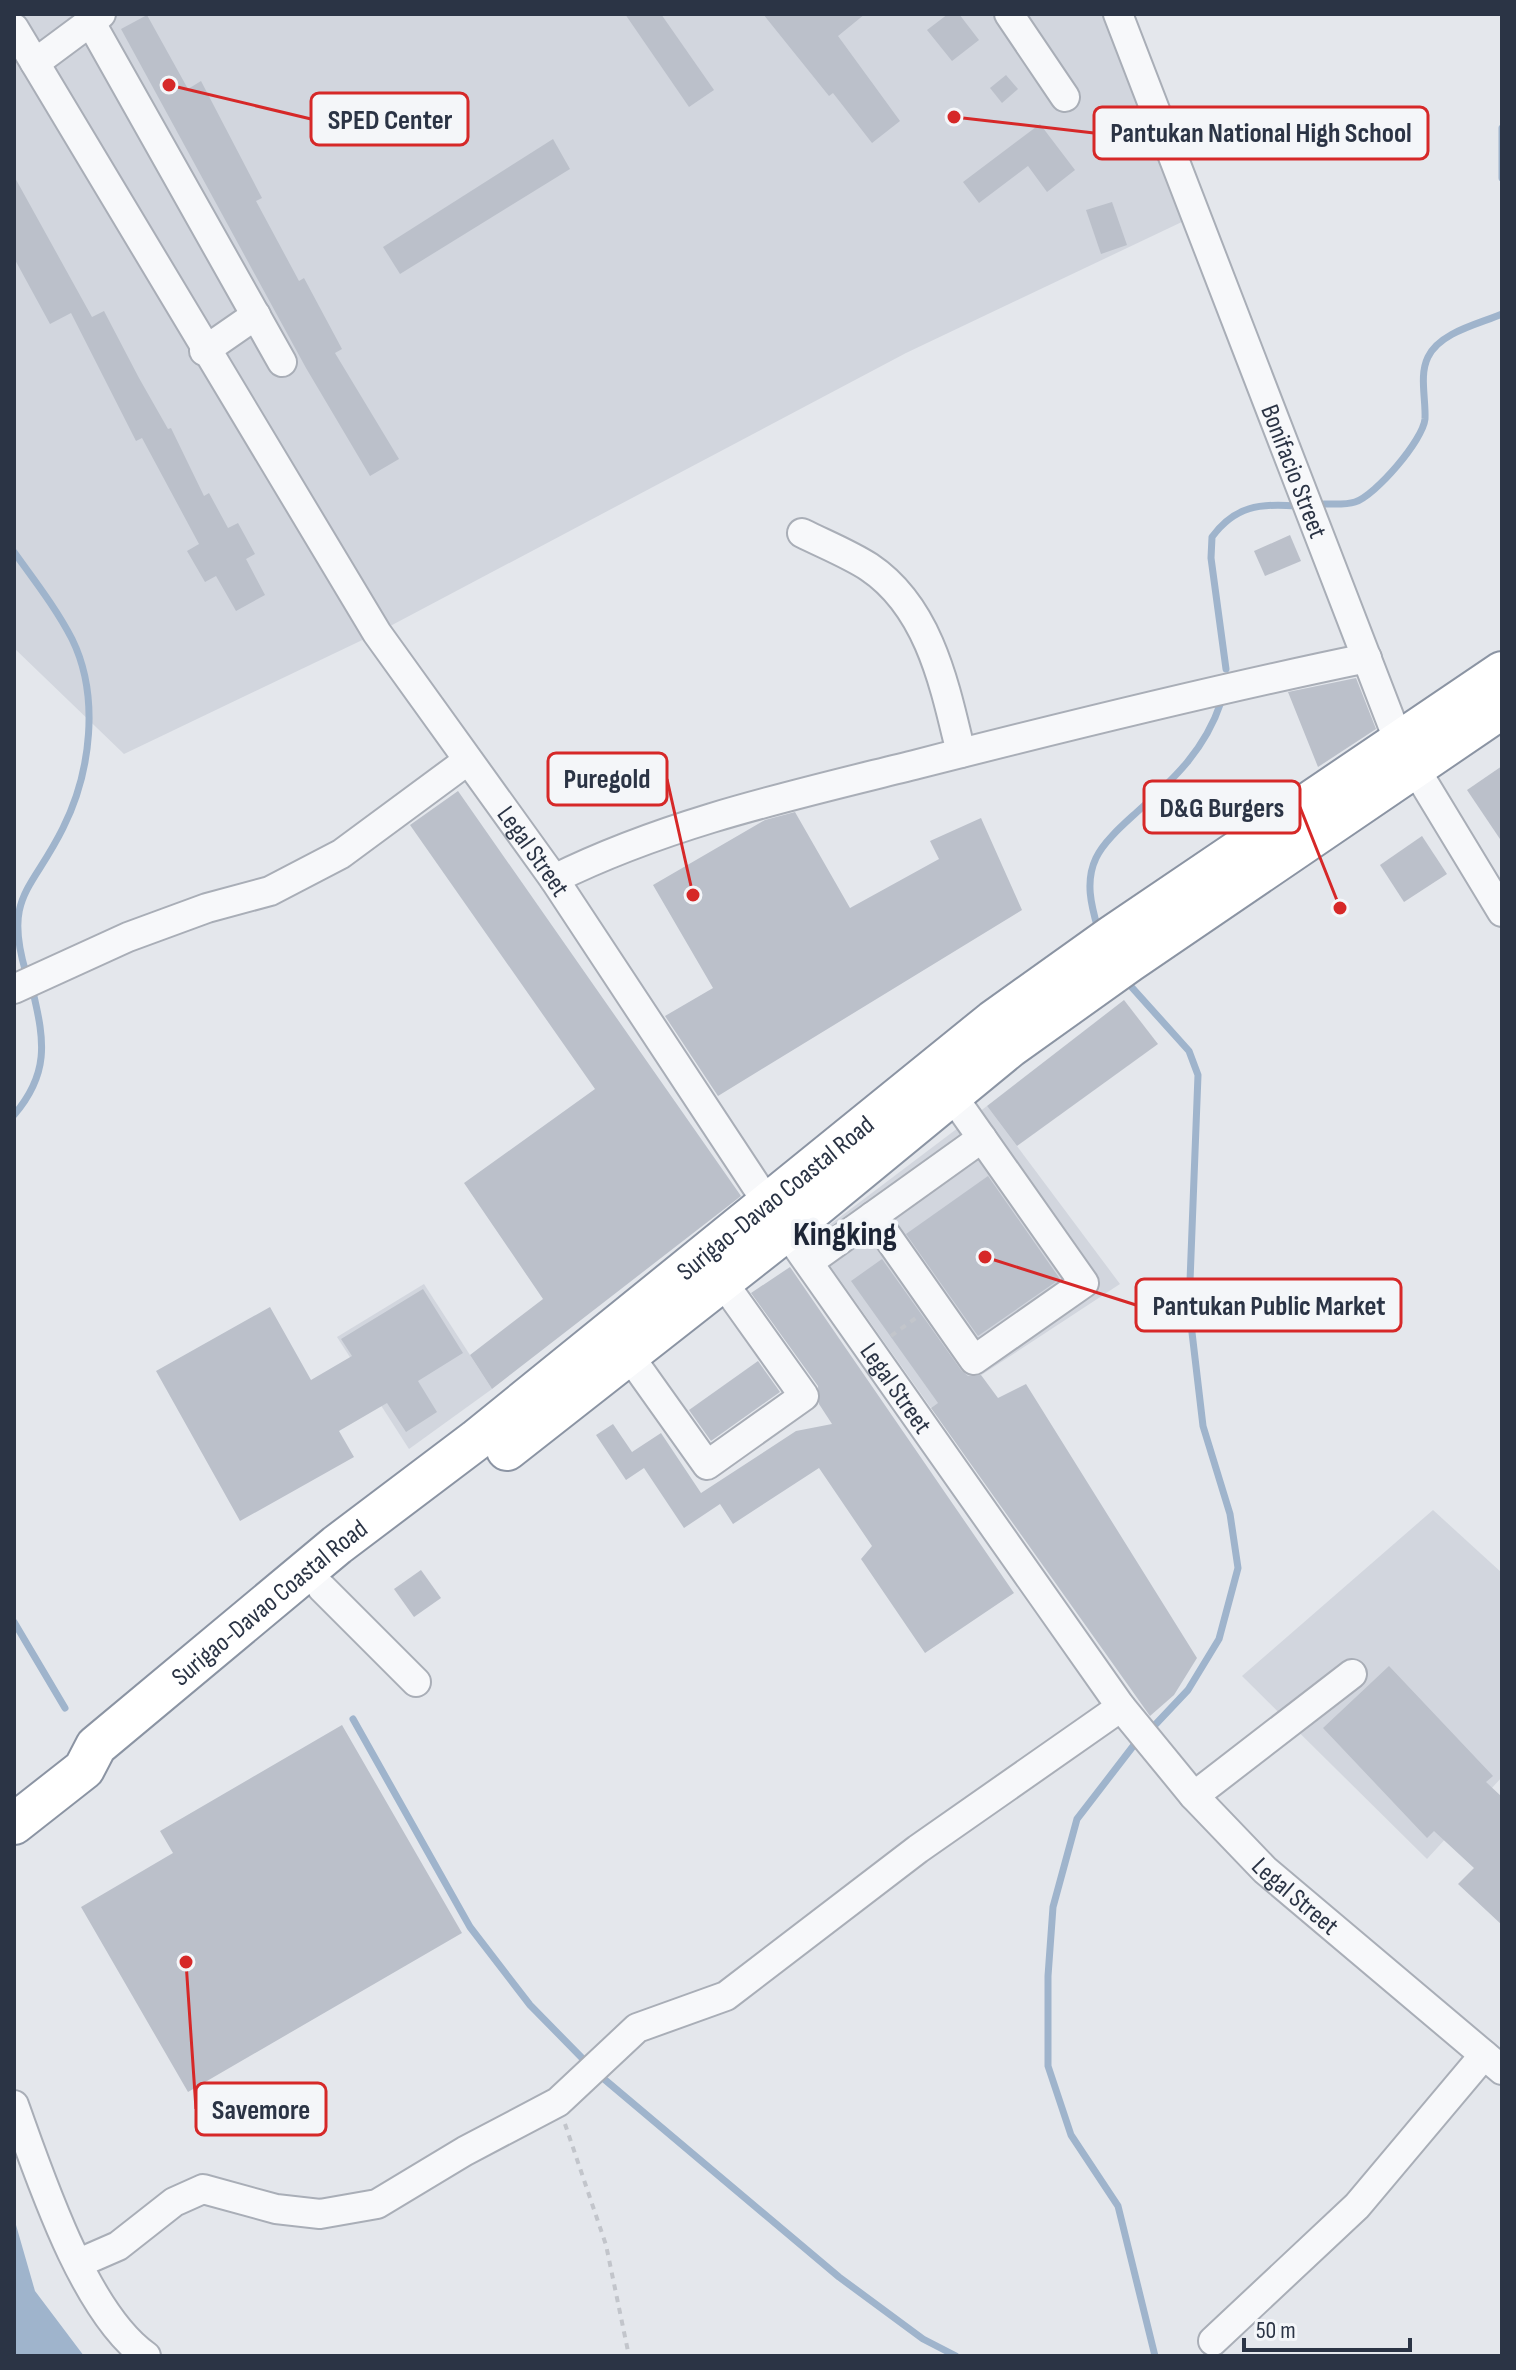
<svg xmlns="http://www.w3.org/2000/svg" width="1516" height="2370" viewBox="0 0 1516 2370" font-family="'Sofia Sans Condensed',sans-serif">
	<rect width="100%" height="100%" fill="#e4e7ec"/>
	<g fill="#d2d6de">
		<polygon points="14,14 1105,14 1186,220 906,353 377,633 124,754 14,648"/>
		<polygon points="987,1106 1120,1284 931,1408 811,1239"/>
		<polygon points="424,1284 492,1389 409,1449 337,1337"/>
		<polygon points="1433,1510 1502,1573 1502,1777 1427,1859 1242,1676"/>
	</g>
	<polygon fill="#9fb4cc" points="14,2218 35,2291 84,2356 14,2356"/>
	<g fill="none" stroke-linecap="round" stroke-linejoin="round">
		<g stroke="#9fb4cc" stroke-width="7">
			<polyline points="1502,128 1502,178"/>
			<path d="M 1324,504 C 1334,504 1346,505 1355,502 C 1376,495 1423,440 1425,419 C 1426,399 1419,375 1428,357 C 1440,332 1479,324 1502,314"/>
			<path d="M 14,552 C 34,580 56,608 72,639 C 100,696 91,772 63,828 C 32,891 3,896 26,973"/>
			<path d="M 1226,669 L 1211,558 L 1212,537 C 1235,506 1260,503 1296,506"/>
			<path d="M 1098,929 C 1091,905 1085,881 1096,858 C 1104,841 1124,824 1137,812 C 1174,779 1205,750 1221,702"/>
			<polyline points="1127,982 1189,1051 1198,1075 1189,1307 1203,1426 1230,1514 1238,1568 1219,1639 1188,1690 1154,1726"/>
			<path d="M 14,1115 C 49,1074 45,1042 33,992"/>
			<polyline points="14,1622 65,1708"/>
			<polyline points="353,1719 470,1927 530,2005 584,2060"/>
			<polyline points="1134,1745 1077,1819 1053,1907 1048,1976 1048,2066 1071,2135 1118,2206 1155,2356"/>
			<polyline points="604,2079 839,2277 923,2339 956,2356"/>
		</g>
	</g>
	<g fill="#bbc0ca">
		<polygon points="625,14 661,14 714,90 689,107"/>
		<polygon points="763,14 865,14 838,36 900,121 872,143 833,93 829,96"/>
		<polygon points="948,14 959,14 979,40 952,61 927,30"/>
		<polygon points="147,15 188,89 201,81 262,198 256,201 299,281 304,278 342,349 335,353 399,459 370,476 306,368 121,29"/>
		<polygon points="1006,75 1018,89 1002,103 990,88"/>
		<polygon points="1040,124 1075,170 1047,192 1028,166 979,203 963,182"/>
		<polygon points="553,139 570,169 400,274 383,247"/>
		<polygon points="14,176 92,317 104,311 139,378 168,429 171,428 204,496 209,493 228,528 238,523 255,554 246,559 265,595 236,611 216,576 205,582 187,551 199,544 142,438 136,441 71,313 50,324 14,258"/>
		<polygon points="1112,202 1127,245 1101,254 1086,210"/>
		<polygon points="1290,535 1301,561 1265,576 1254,551"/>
		<polygon points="1356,678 1376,729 1318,767 1288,692"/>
		<polygon points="1502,766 1502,842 1467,790"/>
		<polygon points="458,791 741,1196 492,1389 470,1355 543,1299 464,1183 595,1089 410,825"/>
		<polygon points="795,812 850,908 939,859 930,841 981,818 1022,910 718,1096 665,1016 713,988 653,885 765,820"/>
		<polygon points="1422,836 1447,874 1404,902 1380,865"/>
		<polygon points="1124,1000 1158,1044 1017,1146 987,1106"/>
		<polygon points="988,1176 1060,1279 978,1336 906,1234"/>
		<polygon points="882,1259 961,1370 968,1376 981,1375 998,1398 1026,1384 1197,1658 1174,1695 1150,1716 931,1408 938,1403 851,1281"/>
		<polygon points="790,1267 1014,1593 925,1653 861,1559 872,1546 819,1468 733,1524 720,1504 684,1528 644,1468 626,1480 596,1435 613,1424 632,1452 661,1433 701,1493 796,1431 832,1424 819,1404 818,1386 751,1293"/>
		<polygon points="423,1289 463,1353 418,1381 437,1412 406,1432 387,1403 339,1431 354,1457 240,1521 156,1371 270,1307 311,1380 352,1356 341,1339"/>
		<polygon points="758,1361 780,1392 711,1441 689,1410"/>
		<polygon points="421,1570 441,1598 414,1617 394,1589"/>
		<polygon points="1389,1666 1493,1776 1486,1782 1502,1797 1502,1925 1458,1884 1474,1868 1434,1831 1427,1838 1323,1728"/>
		<polygon points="342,1725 462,1933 188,2092 81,1907 173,1853 160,1831"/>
	</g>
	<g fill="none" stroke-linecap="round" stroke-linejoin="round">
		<defs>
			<g id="minor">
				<polyline points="1009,14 1065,97"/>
				<path id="s1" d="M 1118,14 L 1399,742 L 1502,912"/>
				<polyline points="90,21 282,362"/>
				<path id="s2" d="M 14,28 L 377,633 L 554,879 L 786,1231 L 1121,1707 L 1194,1796 L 1265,1870 L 1502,2070"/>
				<polyline points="35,63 101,14"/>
				<polyline points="204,351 256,315"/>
				<path d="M 802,533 C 824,544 849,554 869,567 C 930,608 945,687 961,753"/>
				<path d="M 554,879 C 669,822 794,795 918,764 C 1067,726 1216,689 1367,658"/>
				<polyline points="14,989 128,937 207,908 270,891 341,854 467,761"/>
				<polyline points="873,1216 974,1360 1084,1283 951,1094"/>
				<polyline points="809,1262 982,1138"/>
				<polyline points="628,1354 707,1465 804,1396 722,1281"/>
				<polyline points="322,1588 416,1682"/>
				<polyline points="1194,1796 1352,1674"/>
				<path d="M 14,2105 C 40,2177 84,2312 146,2356"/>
				<polyline points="79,2263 118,2246 174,2202 203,2189 276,2209 320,2214 377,2204 465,2151 558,2102 637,2028 726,1996 918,1849 1121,1707"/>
				<polyline points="1213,2341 1357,2206 1484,2055"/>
			</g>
			<g id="highway">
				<polyline points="507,1450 786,1231 1010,1047 1129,962 1502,708"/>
				<path id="s3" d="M 14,1824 L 84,1769 L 96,1746 L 337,1545 L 476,1440 L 993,1021 L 1112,936 L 1502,672"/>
			</g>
		</defs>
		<use href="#minor" stroke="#a9aeb7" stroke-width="32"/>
		<use href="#highway" stroke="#8b94a3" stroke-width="44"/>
		<g stroke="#c2c5cb" stroke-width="4" stroke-dasharray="6 6" stroke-linecap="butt">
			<polyline points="891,1336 916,1318"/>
			<polyline points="565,2124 606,2245 629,2356"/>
		</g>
		<use href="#minor" stroke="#f7f8fa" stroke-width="28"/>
		<use href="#highway" stroke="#fff" stroke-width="40"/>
	</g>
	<g text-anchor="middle" stroke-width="8" stroke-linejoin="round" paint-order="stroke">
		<g font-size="26" fill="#2b3445" stroke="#f4f6f9">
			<text dy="9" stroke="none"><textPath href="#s1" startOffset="490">Bonifacio Street</textPath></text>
			<text dy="9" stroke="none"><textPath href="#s2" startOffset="974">Legal Street</textPath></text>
			<text dy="9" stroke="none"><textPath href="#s3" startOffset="988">Surigao-Davao Coastal Road</textPath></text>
			<text dy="9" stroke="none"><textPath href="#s2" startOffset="1622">Legal Street</textPath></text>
			<text dy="9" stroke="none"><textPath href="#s3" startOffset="340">Surigao-Davao Coastal Road</textPath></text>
			<text dy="9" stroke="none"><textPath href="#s2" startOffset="2270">Legal Street</textPath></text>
		</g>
		<g font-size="34" font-weight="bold" fill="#1d2536" stroke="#f4f6f9">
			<text x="845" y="1245">Kingking</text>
		</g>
	</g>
	<path fill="none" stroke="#d62828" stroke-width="3" d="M169 85L311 119M954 117L1094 133M693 895L667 779M1340 908L1300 807M985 1257L1136 1305M186 1962L196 2109"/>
	<g fill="#d62828" stroke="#f4f6f9" stroke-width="3">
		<circle cx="169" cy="85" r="8"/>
		<circle cx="954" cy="117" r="8"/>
		<circle cx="693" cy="895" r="8"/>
		<circle cx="1340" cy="908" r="8"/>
		<circle cx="985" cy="1257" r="8"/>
		<circle cx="186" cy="1962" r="8"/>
	</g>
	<g fill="#f4f6f9" stroke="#d62828" stroke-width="3">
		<rect x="311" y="93" width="157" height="52" rx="8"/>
		<rect x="1094" y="107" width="334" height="52" rx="8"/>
		<rect x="548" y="753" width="119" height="52" rx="8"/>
		<rect x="1144" y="781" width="156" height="52" rx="8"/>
		<rect x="1136" y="1279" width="265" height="52" rx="8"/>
		<rect x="196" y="2083" width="130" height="52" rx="8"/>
	</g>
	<g font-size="28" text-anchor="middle" font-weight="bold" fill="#2b3445">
		<text x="390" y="129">SPED Center</text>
		<text x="1261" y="142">Pantukan National High School</text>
		<text x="607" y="788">Puregold</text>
		<text x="1222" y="817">D&amp;G Burgers</text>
		<text x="1269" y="1315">Pantukan Public Market</text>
		<text x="261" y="2119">Savemore</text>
	</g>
	<rect width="1516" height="2370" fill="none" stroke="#2b3445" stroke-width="32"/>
	<path d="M1244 2338v12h166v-12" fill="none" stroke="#2b3445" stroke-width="4"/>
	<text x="1256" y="2338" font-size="24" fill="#2b3445" stroke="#f4f6f9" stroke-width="6" paint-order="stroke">50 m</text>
</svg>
